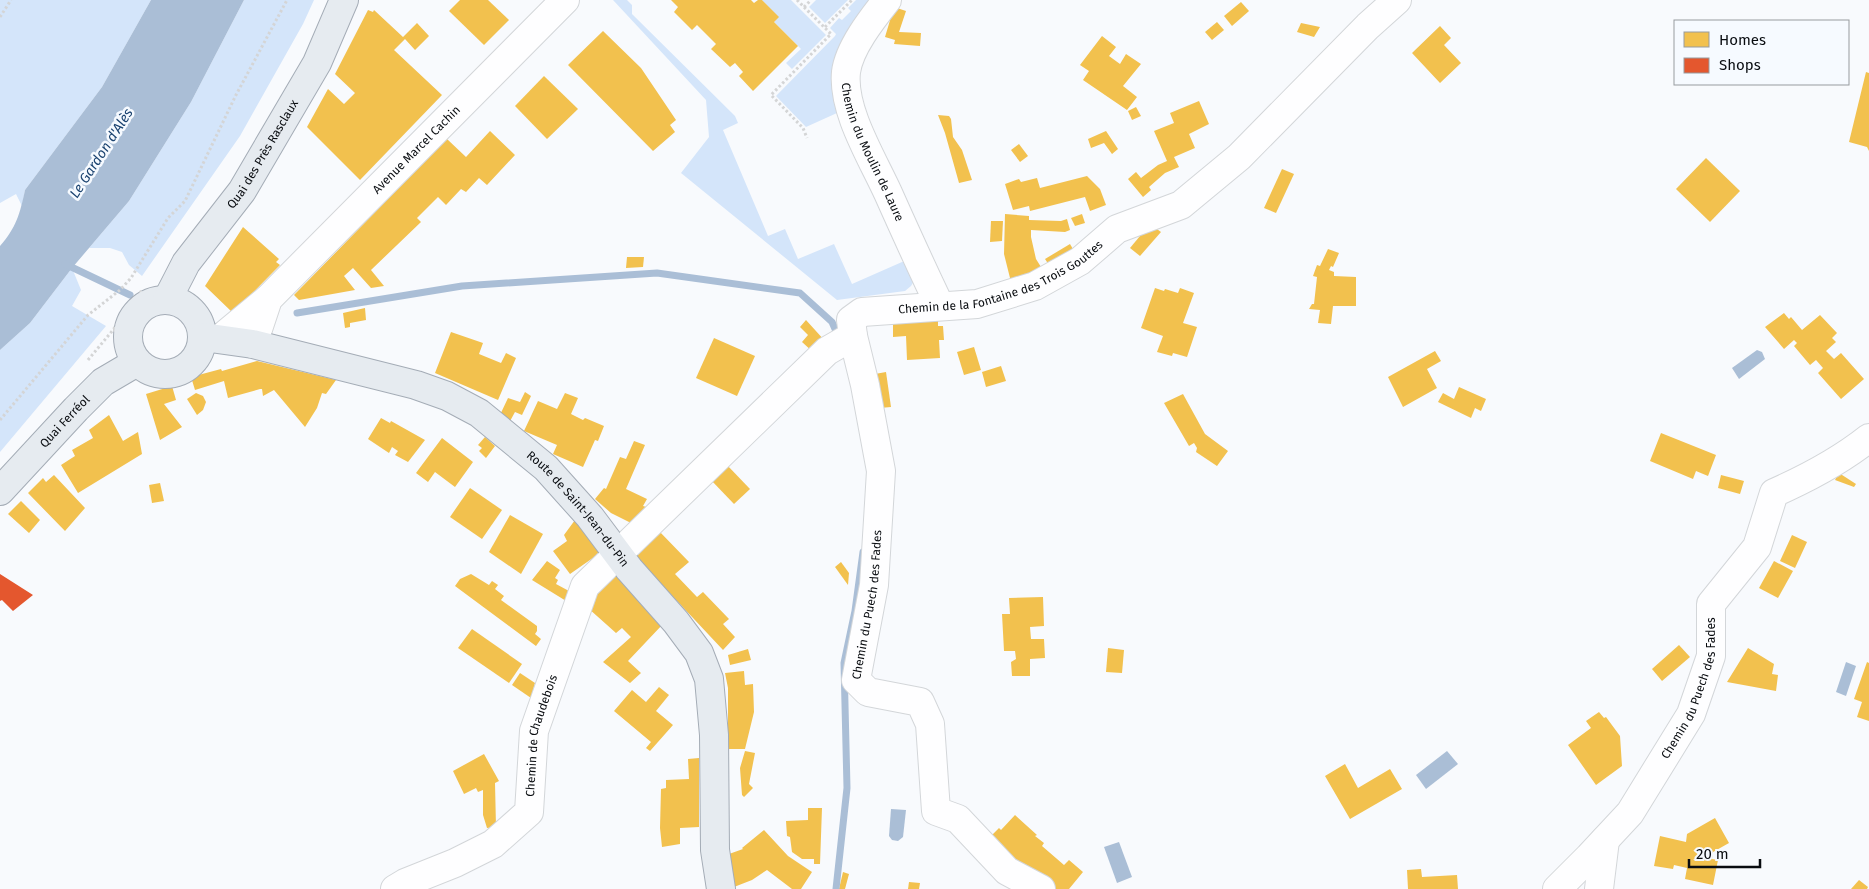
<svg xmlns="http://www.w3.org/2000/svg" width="1869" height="889" viewBox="0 0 1869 889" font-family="'Fira Sans',sans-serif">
	<rect width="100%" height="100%" fill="#f8fafd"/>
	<g fill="#d4e5fa">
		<polygon points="0,0 151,0 102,87 25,190 22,206 16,194 0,203"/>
		<polygon points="244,0 314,0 303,24 240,136 142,276 129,265 122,252 110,248 89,248 129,201 191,102"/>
		<polygon points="613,0 627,0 632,5 632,14 735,116 738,123 723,130 768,236 785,229 798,259 834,244 852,284 902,262 905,262 914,281 911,286 905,291 837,300 681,173 709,137 706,100"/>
		<polygon points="762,0 791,0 826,35 792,69 786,63 801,49 774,22 778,17"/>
		<polygon points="816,0 848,0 825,23 809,7"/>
		<polygon points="856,0 880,0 840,110 837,113 806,127 776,96 835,36 836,34 830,28 839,18 842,20 851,11 848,8"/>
		<polygon points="72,268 81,290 72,306 106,326 0,452 0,350 30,323"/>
	</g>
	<g fill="#aabed6">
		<path d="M 151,0 L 244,0 L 191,102 L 129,201 L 72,268 L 30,323 L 0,350 L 0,246 C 16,228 20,214 25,190 L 102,87 Z"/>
		<polygon points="1757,350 1762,352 1765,359 1739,379 1732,368"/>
		<polygon points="1846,662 1856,666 1846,696 1836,692"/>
		<polygon points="1447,751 1458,764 1426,789 1416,775"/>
		<polygon points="891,809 906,810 903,837 898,841 892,840 889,836"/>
		<polygon points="1119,842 1132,877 1117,883 1104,847"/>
	</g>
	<g fill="#f2c14e">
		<polygon points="460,0 488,0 509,20 484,45 449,11"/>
		<polygon points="671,0 751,0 754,3 758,0 762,0 779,17 774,22 798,46 753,91 739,76 743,72 735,63 730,67 711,49 716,44 697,25 692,30 674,12 678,7"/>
		<polygon points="1241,2 1249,11 1232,26 1224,16"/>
		<polygon points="894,7 906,11 899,32 921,33 920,46 894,44 895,40 885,37"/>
		<polygon points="368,10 373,12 374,10 403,37 417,23 429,36 415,50 405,39 394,50 442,95 360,180 307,127 328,89 344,104 355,93 335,74"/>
		<polygon points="1217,22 1224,30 1212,40 1205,32"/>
		<polygon points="1301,23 1320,27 1314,37 1297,32"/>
		<polygon points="1440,26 1451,38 1444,45 1461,63 1440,83 1412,53"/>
		<polygon points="603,31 641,68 676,120 670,125 675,132 653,151 568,65"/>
		<polygon points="1102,36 1116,47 1109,56 1120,64 1126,54 1141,64 1123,86 1137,97 1127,110 1083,80 1089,71 1080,65"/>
		<polygon points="1866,72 1869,73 1869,151 1867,147 1849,142"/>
		<polygon points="544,76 578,109 547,139 515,106"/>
		<polygon points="1199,101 1209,124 1189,134 1195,148 1174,157 1179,167 1165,173 1149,187 1151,190 1143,197 1128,179 1136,172 1141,178 1158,165 1167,161 1154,131 1174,123 1170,113"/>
		<polygon points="1136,107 1141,116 1132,120 1128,111"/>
		<polygon points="938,115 949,116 951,119 953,137 962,150 972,180 959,183 945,133"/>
		<polygon points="490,131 515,155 487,185 479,178 466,192 461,189 446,205 438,197 417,218 421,222 371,270 384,286 371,288 353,268 344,276 355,290 299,300 294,295 447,139 466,157"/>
		<polygon points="1106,131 1118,149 1112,154 1104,143 1091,148 1088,139"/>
		<polygon points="1019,144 1028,156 1020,162 1011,150"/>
		<polygon points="1706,158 1740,191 1710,222 1676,189"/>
		<polygon points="1282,169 1294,174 1276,213 1264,208"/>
		<polygon points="1087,176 1100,189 1106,205 1090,211 1085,197 1030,211 1029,206 1013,210 1005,184 1019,179 1021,182 1037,178 1040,188"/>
		<polygon points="1005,214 1029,216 1029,220 1061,221 1067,219 1070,230 1065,232 1031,230 1031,237 1036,259 1046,275 1012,286 1004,254"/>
		<polygon points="1082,214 1085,223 1075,226 1071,218"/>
		<polygon points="991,221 1003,221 1002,241 990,242"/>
		<polygon points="1150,224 1161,232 1140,256 1130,248"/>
		<polygon points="243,227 279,259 276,262 280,265 233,313 205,286"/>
		<polygon points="1070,244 1077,256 1053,271 1045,259"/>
		<polygon points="1328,249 1339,253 1333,267 1331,266 1329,270 1334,272 1334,276 1356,277 1356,306 1333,306 1331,324 1318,323 1320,310 1309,309 1312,304 1314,304 1317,277 1313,276 1317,265 1320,266"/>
		<polygon points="627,257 644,257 643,267 626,268"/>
		<polygon points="1155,288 1164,291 1165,289 1178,293 1180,288 1194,293 1183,323 1197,327 1187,357 1173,353 1172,356 1157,352 1163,336 1141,328"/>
		<polygon points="365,308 366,320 350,323 350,327 345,328 343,313"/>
		<polygon points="1784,313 1789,319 1791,317 1802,330 1820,315 1837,333 1832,338 1836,342 1826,351 1834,359 1841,353 1864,379 1841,399 1818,373 1823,368 1816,360 1810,365 1794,346 1797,343 1794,340 1784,349 1765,327"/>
		<polygon points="938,318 938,326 943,326 944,340 939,340 940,358 907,360 906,336 893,337 893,320"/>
		<polygon points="806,320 825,341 813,352 802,342 808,335 800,327"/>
		<polygon points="451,332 483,343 479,354 501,363 506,353 516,358 498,400 435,373"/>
		<polygon points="714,338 755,356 737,396 696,378"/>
		<polygon points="974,347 981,370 964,375 957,352"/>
		<polygon points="1435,351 1441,361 1427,369 1437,388 1403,407 1388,377"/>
		<polygon points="257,361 336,380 326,394 322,393 317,408 305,427 274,390 263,396 262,389 260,389 228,398 224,381 195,390 191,377 221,369 222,371"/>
		<polygon points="1001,366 1006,381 986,387 982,372"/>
		<polygon points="886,372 891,407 880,408 875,374"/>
		<polygon points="172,386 176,400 164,404 182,427 160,440 146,394"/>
		<polygon points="1459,387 1486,399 1481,411 1475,408 1471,418 1438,402 1443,393 1454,399"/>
		<polygon points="525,392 531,396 522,415 515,412 509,423 499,417 508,398 520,402"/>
		<polygon points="196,393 203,396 206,402 203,410 197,415 187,399"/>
		<polygon points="565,393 578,398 571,414 583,420 585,418 604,426 598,441 595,440 583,467 553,454 557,445 524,431 538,401 557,409"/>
		<polygon points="1183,394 1205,434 1228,451 1217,466 1196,452 1197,448 1194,443 1189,446 1164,403"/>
		<polygon points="109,415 123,441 138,432 142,454 78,493 61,465 75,456 72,450 93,438 89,430"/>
		<polygon points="381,418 390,423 391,421 425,440 408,462 395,455 398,451 392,447 389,453 368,439"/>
		<polygon points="1661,433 1716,455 1708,476 1696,471 1693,479 1650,461"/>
		<polygon points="485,437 495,446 486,458 479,451 482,448 478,445"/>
		<polygon points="442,438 473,462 455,487 435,472 428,482 416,473"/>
		<polygon points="634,441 645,445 626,489 647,499 643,506 653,509 633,524 611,513 595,499 604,488 606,489 620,457 626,459"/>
		<polygon points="726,464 750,489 734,504 710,479"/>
		<polygon points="1839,473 1856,484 1854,487 1835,480"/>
		<polygon points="54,475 85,508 65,531 28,493 43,478 46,482"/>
		<polygon points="1721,475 1744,481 1740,494 1718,488"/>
		<polygon points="160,483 164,501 152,503 149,485"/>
		<polygon points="470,488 502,510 482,539 450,517"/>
		<polygon points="21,501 40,520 29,533 8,514"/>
		<polygon points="510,515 543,534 521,574 489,552"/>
		<polygon points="575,520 600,553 570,574 553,551 567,541 564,535"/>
		<polygon points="659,531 689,562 675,574 697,597 703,592 729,619 723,624 735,637 723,650 634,555"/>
		<polygon points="1792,535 1807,542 1795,568 1780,561"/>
		<polygon points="547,561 560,570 555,578 558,580 556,584 569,591 571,604 532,580"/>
		<polygon points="1774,561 1793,571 1778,598 1759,588"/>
		<polygon points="841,562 849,573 848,585 835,567"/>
		<polygon points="610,568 663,624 628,661 641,673 630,683 603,662 631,637 622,628 616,633 588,608"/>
		<polygon points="471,574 489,585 492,581 498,585 495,589 504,596 501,600 537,626 537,631 535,634 541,639 536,646 455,586 460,579"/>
		<polygon points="1043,597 1044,626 1030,627 1031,639 1044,639 1045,658 1030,659 1030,676 1012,676 1011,662 1016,659 1015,651 1004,651 1002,614 1010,614 1009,598"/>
		<polygon points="472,629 522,664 509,683 458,648"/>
		<polygon points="1679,645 1690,657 1662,681 1652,669"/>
		<polygon points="1108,648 1124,650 1122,673 1106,672"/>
		<polygon points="1748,648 1774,664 1772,674 1778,675 1776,691 1727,682"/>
		<polygon points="748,649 751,660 730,665 728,655"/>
		<polygon points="1867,662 1869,663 1869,721 1857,717 1862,702 1854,699"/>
		<polygon points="744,671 745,685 753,684 754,712 745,749 728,749 728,688 725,673"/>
		<polygon points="520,673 535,683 531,698 512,685"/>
		<polygon points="659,687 669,695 656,711 673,725 650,751 646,748 651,742 614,711 632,690 646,702"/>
		<polygon points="1599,712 1604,718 1606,717 1620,736 1622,766 1596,785 1568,745 1591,728 1586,721"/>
		<polygon points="745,751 755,753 749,784 753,788 744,797 742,795 740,768"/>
		<polygon points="484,754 499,781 495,783 496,827 487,828 483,815 483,790 478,792 476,788 464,794 453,771"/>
		<polygon points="699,758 699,827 680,828 680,844 662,847 660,828 661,789 666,788 666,780 689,779 688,759"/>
		<polygon points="1345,764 1358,788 1390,769 1402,789 1350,819 1325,776"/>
		<polygon points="808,808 822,808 820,864 814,864 814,859 802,859 792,852 790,837 787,836 786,821 808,820"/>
		<polygon points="1015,815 1037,835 1035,836 1044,843 1042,846 1064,865 1069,860 1083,872 1069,889 1053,889 986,841 999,828 1001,830"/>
		<polygon points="1715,818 1729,843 1713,852 1712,859 1718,860 1713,885 1685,879 1687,868 1674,865 1673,869 1654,866 1660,836 1686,842 1687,834"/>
		<polygon points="764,830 788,856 812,872 801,889 792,889 767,870 752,880 734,887 729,854 743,849 742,848"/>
		<polygon points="1421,869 1422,877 1457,875 1458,889 1408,889 1407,870"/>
		<polygon points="843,872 849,874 845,889 839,889"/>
		<polygon points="1859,880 1868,887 1867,889 1851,889"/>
		<polygon points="909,882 920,883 919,889 908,889"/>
	</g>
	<polygon fill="#e4572e" points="0,574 33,595 13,611 2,600 0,601"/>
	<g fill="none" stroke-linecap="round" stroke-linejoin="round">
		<g stroke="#aabed6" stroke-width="7">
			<polyline points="65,264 130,295"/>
			<polyline points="297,313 462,286 657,273 800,293 832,322 839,338"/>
			<polyline points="836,889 847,788 844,663 855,611 863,552"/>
		</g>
		<defs>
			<g id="minor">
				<path id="s1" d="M 887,0 C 872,19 849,48 846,72 C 842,110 872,158 888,193 C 905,231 922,269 940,306"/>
				<polyline points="221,338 268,299"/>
				<path id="s2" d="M 253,344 L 268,299 L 565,0"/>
				<path id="s3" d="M 395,889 L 405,883 L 455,863 L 493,844 L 529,812 L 534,731 L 585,586 L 827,351 L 853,336"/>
				<path id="s4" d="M 1041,889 L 1007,871 L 958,819 L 936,811 L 930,724 L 920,702 L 868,692 L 856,680 L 874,585 L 881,471 L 865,385 L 853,336 L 851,320 L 862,312 L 977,304 L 1035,286 L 1080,261 L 1117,229 L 1181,205 L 1239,157 L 1368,26 L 1397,0"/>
				<path id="s5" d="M 1557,889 L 1589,857 L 1630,813 L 1691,714 L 1711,656 L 1711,604 L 1757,547 L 1774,493 C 1808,478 1840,461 1869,438"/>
				<polyline points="1599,889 1605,840"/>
			</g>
			<g id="major">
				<circle cx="165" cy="337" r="37"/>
				<path id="s6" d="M 167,300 L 186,263 L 242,191 L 317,63 L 344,0"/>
				<path id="s7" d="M 203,337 L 253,344 L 416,385 L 447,396 L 479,413 L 546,468 L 590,517 L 629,569 L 676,622 L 699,653 L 709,679 L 714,735 L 715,850 L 721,889"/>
				<path id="s8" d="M 0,491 L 76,409 L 103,382 L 137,362"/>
			</g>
		</defs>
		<use href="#minor" stroke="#d3d6d9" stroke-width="30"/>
		<use href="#major" stroke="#a4acb6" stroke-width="30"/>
		<g stroke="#d4d5d6" stroke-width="3" stroke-dasharray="2.5 2.5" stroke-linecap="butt">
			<polyline points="797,0 831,34 771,95 803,128 807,138"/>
			<polyline points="804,7 811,0"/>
			<polyline points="0,17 11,0"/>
			<polyline points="825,27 852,0"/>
			<polyline points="113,330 129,332"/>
			<polyline points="88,360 113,330 142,290"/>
			<polyline points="0,420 88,315 120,290 131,278 168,218 185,201 236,95 287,0"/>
		</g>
		<use href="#minor" stroke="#fefeff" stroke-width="28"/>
		<use href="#major" stroke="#e6ebf0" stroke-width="28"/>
	</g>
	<g text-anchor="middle" stroke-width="5" stroke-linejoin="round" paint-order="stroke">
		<g font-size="12" fill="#090c10" stroke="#f6faff">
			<text dy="4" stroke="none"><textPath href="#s2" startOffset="258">Avenue Marcel Cachin</textPath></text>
			<text dy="4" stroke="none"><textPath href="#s1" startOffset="169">Chemin du Moulin de Laure</textPath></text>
			<text dy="4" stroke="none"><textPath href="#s6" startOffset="175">Quai des Près Rasclaux</textPath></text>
			<text dy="4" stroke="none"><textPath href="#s4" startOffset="839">Chemin de la Fontaine des Trois Gouttes</textPath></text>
			<text dy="4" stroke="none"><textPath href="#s8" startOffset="95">Quai Ferréol</textPath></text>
			<text dy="4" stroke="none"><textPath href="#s7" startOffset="426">Route de Saint-Jean-du-Pin</textPath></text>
			<text dy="4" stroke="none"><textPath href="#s4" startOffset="391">Chemin du Puech des Fades</textPath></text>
			<text dy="4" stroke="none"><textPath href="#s5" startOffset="246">Chemin du Puech des Fades</textPath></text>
			<text dy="4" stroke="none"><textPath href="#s3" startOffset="234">Chemin de Chaudebois</textPath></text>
		</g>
		<g font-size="14" font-style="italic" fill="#1b4370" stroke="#f6faff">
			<text transform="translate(101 153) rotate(-57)" y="5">Le Gardon d'Alès</text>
		</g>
	</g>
	<rect x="1674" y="20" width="175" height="65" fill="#f6faff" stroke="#979b9f"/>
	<rect x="1684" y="32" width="25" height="15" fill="#f2c14e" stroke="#979b9f"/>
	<text x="1719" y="45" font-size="15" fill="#090c10">Homes</text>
	<rect x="1684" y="58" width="25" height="15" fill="#e4572e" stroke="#979b9f"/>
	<text x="1719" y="70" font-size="15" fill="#090c10">Shops</text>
	<path d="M1689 859v8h71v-8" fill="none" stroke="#090c10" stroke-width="2.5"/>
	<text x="1696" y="859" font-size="15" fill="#090c10" stroke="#f6faff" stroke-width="4" paint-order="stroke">20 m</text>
</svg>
